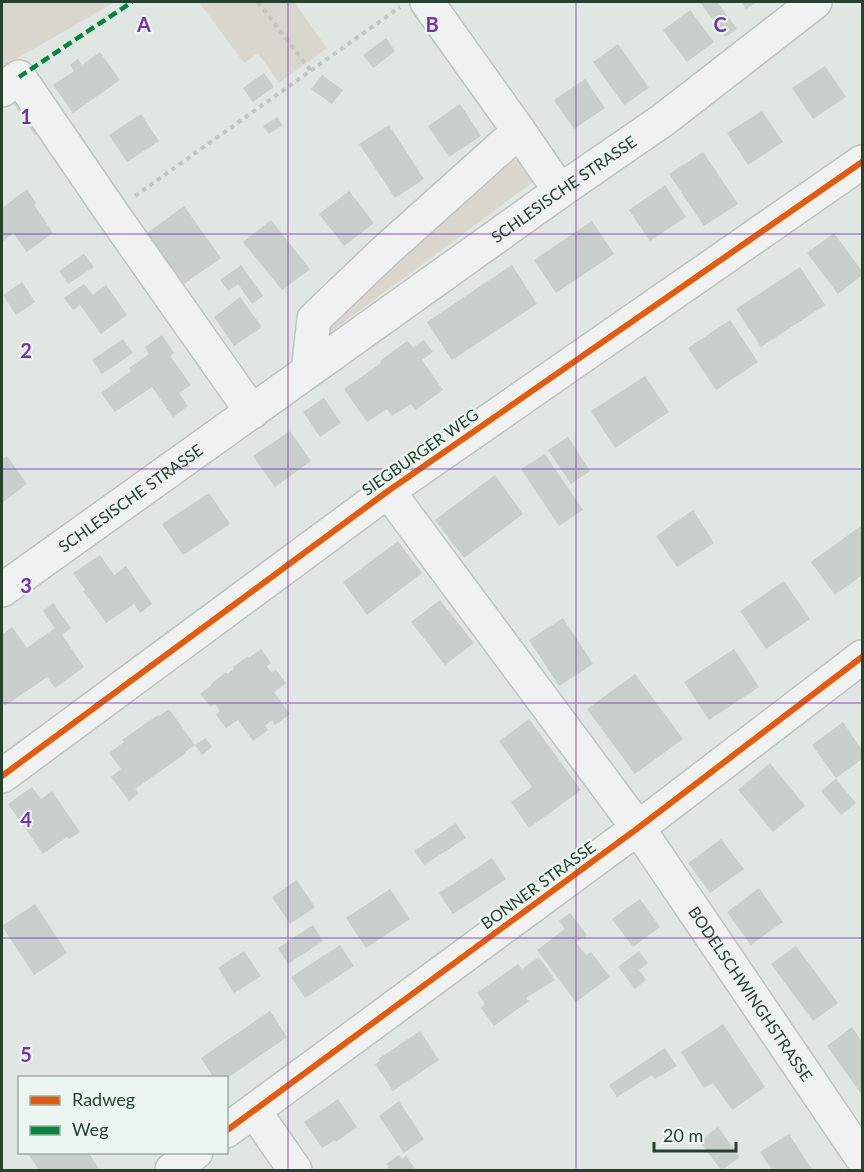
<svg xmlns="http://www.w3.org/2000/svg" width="864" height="1172" viewBox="0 0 864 1172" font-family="Lato,sans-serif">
	<rect width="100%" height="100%" fill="#e0e6e2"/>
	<g fill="#d9d6ce">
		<polygon points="2,2 115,2 2,67"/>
		<polygon points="199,2 294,2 327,48 279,83 258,53 244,63"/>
		<polygon points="517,149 537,179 327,335 324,324"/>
	</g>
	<g fill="#c8ceca">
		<polygon points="700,2 717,2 737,29 725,37"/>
		<polygon points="741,2 757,2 746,9"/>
		<polygon points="690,10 714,42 687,62 663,30"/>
		<polygon points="386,38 395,51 373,68 363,55"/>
		<polygon points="618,44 649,88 624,105 593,62"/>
		<polygon points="100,52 120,80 73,113 53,85 74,71 70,65 78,59 82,65"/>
		<polygon points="825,66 846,97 813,119 792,88"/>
		<polygon points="264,73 274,87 253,102 243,88"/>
		<polygon points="322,75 343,90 332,104 311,89"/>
		<polygon points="585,79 605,108 574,129 554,100"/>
		<polygon points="24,98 45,127 35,135 14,104"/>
		<polygon points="460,104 481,136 449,157 428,126"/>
		<polygon points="762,111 783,142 748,165 727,133"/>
		<polygon points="141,114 159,141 127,162 109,135"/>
		<polygon points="277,117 283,125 269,134 263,126"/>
		<polygon points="389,125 424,179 395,198 359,144"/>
		<polygon points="703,152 738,204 704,226 669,174"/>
		<polygon points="665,185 686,217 650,241 629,210"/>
		<polygon points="27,189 36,203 34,205 53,233 27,252 13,233 2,242 2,208"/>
		<polygon points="349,191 374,223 344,246 319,214"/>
		<polygon points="184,206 221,258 184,284 174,270 171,272 155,249 157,247 147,233"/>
		<polygon points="271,220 310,269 282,290 243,242"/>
		<polygon points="592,221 614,254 556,293 534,260"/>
		<polygon points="834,233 862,271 862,275 838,294 807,253"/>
		<polygon points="84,254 94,267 68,284 59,271"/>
		<polygon points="241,265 263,296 252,304 238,284 228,291 220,280"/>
		<polygon points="512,265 537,304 452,360 427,322"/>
		<polygon points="800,267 825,305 761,347 736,309"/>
		<polygon points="22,282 35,302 16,315 3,295"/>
		<polygon points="84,284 93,295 106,285 127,315 101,334 80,305 73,310 64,298"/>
		<polygon points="240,297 262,327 234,346 214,317"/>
		<polygon points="730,320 758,362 716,390 688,348"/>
		<polygon points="162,335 174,353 170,356 191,385 179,393 188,406 173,417 152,387 115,412 101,393 131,371 129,368 149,354 145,347"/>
		<polygon points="123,339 133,353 102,374 92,360"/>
		<polygon points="424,340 433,352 422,360 443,390 415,410 411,404 392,416 387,409 367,422 344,389 381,363 380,361 407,341 413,347"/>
		<polygon points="645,376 669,412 615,448 591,411"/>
		<polygon points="324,398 341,423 320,437 303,412"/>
		<polygon points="290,431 311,461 275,487 253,456"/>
		<polygon points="568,437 590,471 571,484 548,450"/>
		<polygon points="545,454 583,510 559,526 521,469"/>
		<polygon points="7,456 27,484 2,503 2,459"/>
		<polygon points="495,475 523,514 464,558 435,520"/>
		<polygon points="209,493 230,524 183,555 162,524"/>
		<polygon points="693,510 714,543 677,567 656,536"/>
		<polygon points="862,525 862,575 835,595 811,562"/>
		<polygon points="398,541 422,573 367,615 343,582"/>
		<polygon points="100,555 114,575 126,566 152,604 140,613 134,604 106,623 83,591 85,590 73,573"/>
		<polygon points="784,581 810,619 766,649 740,611"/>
		<polygon points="440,600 474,643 445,665 411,622"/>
		<polygon points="53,603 71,628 62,635 84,667 55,688 47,677 5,706 2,701 2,635 12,627 27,648 55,628 43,611"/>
		<polygon points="563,618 593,664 559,686 529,640"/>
		<polygon points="261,649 271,663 267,666 272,673 276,670 286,683 274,692 290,714 275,725 272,720 265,726 268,730 253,741 238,720 226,728 216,715 220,711 215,704 211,707 200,694 212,685 211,684 226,672 227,674 234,669 233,667 248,656 249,658"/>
		<polygon points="734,649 759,687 709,720 684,682"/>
		<polygon points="635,674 683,739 635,774 587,709"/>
		<polygon points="169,709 195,745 185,752 186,753 135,789 139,793 129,801 111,777 121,769 109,753 124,742 122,740 158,715 159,716"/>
		<polygon points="529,719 581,790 529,828 511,802 532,787 499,741"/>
		<polygon points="843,722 862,750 862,759 836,778 812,745"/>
		<polygon points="205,738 212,747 202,755 195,745"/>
		<polygon points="770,763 805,806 773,832 738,790"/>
		<polygon points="836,779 856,803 841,815 821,791"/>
		<polygon points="32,787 41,799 52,791 80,832 69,839 67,837 43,854 8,804"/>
		<polygon points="456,823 466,838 424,865 414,851"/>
		<polygon points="721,839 744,869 710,893 688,863"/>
		<polygon points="492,858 506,879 453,914 439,893"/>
		<polygon points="297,880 315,907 290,924 272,897"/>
		<polygon points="759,888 783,922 751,945 727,912"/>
		<polygon points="390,889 410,919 366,948 346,918"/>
		<polygon points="640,899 660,927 633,947 612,919"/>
		<polygon points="35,904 67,953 34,975 2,926"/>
		<polygon points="570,913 587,935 576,943 586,955 591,952 610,977 576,1002 537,950 565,929 559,921"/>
		<polygon points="313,925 323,941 288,964 278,948"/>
		<polygon points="340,945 354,966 305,998 291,977"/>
		<polygon points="796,946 838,1003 813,1021 771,964"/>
		<polygon points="244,951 261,976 234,993 218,968"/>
		<polygon points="639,951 648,963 639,970 646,980 635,989 618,967"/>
		<polygon points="539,957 555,980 526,998 529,1001 494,1026 481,1008 485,1004 477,993 518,964 522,969"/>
		<polygon points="270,1011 287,1037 226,1079 226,1078 214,1078 201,1058"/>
		<polygon points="723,1024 765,1087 732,1110 713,1083 704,1088 681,1052"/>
		<polygon points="852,1027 862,1042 862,1095 827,1046"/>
		<polygon points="420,1031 439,1060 393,1091 375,1064 380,1061 378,1059"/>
		<polygon points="665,1048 677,1066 655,1079 652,1075 617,1097 609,1085"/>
		<polygon points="338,1099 357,1127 336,1142 335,1140 322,1148 304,1122"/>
		<polygon points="399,1101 424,1139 404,1153 379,1116"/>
		<polygon points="718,1127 740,1157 722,1170 721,1170 699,1141"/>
		<polygon points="789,1134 807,1162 813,1170 772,1170 760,1152"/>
		<polygon points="33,1152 88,1152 99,1169 97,1170 39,1170 29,1155"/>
		<polygon points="399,1155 402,1159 406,1156 416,1170 384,1170 389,1167 386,1164"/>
	</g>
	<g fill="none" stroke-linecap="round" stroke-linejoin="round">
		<defs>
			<g id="minor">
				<polyline points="427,2 519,131 560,191"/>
				<polyline points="2,90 19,77 112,213 252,412"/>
				<polyline points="308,371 314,319 383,253 519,131"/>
				<path id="s1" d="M 388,491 L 638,828 L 862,1158"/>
				<path id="s2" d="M 2,590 L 560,191 L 663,120 L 815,2"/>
				<polyline points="2,776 388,491 862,162"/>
				<polyline points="254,1111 295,1170"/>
				<polyline points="226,1131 638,828 862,657"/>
				<polyline points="172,1170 196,1152"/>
			</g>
		</defs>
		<use href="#minor" stroke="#bec4c0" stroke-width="36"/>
		<g stroke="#c0c6c2" stroke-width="4" stroke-dasharray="4.5 4.5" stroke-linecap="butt">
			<polyline points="258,2 311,71"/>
			<polyline points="135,196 400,7"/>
		</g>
		<use href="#minor" stroke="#eff2f0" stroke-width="33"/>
		<polyline stroke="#00873e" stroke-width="4.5" stroke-dasharray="9 4.5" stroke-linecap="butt" points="19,77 132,2"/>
		<defs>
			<g id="cycleway">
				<polyline points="2,776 388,491 862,162"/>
				<polyline points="226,1131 638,828 862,657"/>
			</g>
		</defs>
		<use href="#cycleway" stroke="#ecf6f0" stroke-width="10"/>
		<use href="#cycleway" stroke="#e8590c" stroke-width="6"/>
	</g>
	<path fill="none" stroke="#7b2cbf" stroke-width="1.5" stroke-opacity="0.55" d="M 288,2 L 288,1170M 576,2 L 576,1170M 2,234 L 862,234M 2,469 L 862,469M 2,703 L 862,703M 2,938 L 862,938"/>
	<g text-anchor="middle" stroke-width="4.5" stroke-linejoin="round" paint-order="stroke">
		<g font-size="16" fill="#25412f" stroke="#ecf6f0">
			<text dy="6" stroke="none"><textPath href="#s2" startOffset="690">SCHLESISCHE STRASSE</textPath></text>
			<text transform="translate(420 452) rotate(-35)" y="6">SIEGBURGER WEG</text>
			<text dy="6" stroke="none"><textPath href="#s2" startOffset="158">SCHLESISCHE STRASSE</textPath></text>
			<text transform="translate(538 885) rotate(-36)" y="6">BONNER STRASSE</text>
			<text dy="6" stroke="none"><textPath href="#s1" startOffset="620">BODELSCHWINGHSTRASSE</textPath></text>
		</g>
	</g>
	<g font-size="20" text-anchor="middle" font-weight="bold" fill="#7b2cbf" stroke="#ecf6f0" stroke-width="4.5" stroke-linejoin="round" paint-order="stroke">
		<text x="144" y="32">A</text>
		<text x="432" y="32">B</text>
		<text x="720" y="32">C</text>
		<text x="26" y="124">1</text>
		<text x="26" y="358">2</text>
		<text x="26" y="593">3</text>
		<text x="26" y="827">4</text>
		<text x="26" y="1062">5</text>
	</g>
	<rect width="864" height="1172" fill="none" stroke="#25412f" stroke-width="6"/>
	<rect x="18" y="1076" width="210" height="78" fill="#ecf6f0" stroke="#9caea3" stroke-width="1.5"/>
	<rect x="30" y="1096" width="30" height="9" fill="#e8590c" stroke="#9caea3" stroke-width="1.5"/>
	<text x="72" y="1106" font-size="18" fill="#25412f">Radweg</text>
	<rect x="30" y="1126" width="30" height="9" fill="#00873e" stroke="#9caea3" stroke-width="1.5"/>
	<text x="72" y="1136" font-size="18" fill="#25412f">Weg</text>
	<path d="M654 1142v9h82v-9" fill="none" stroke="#25412f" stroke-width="3"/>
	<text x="663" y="1142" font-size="18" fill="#25412f" stroke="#ecf6f0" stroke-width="4.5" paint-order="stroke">20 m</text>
</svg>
